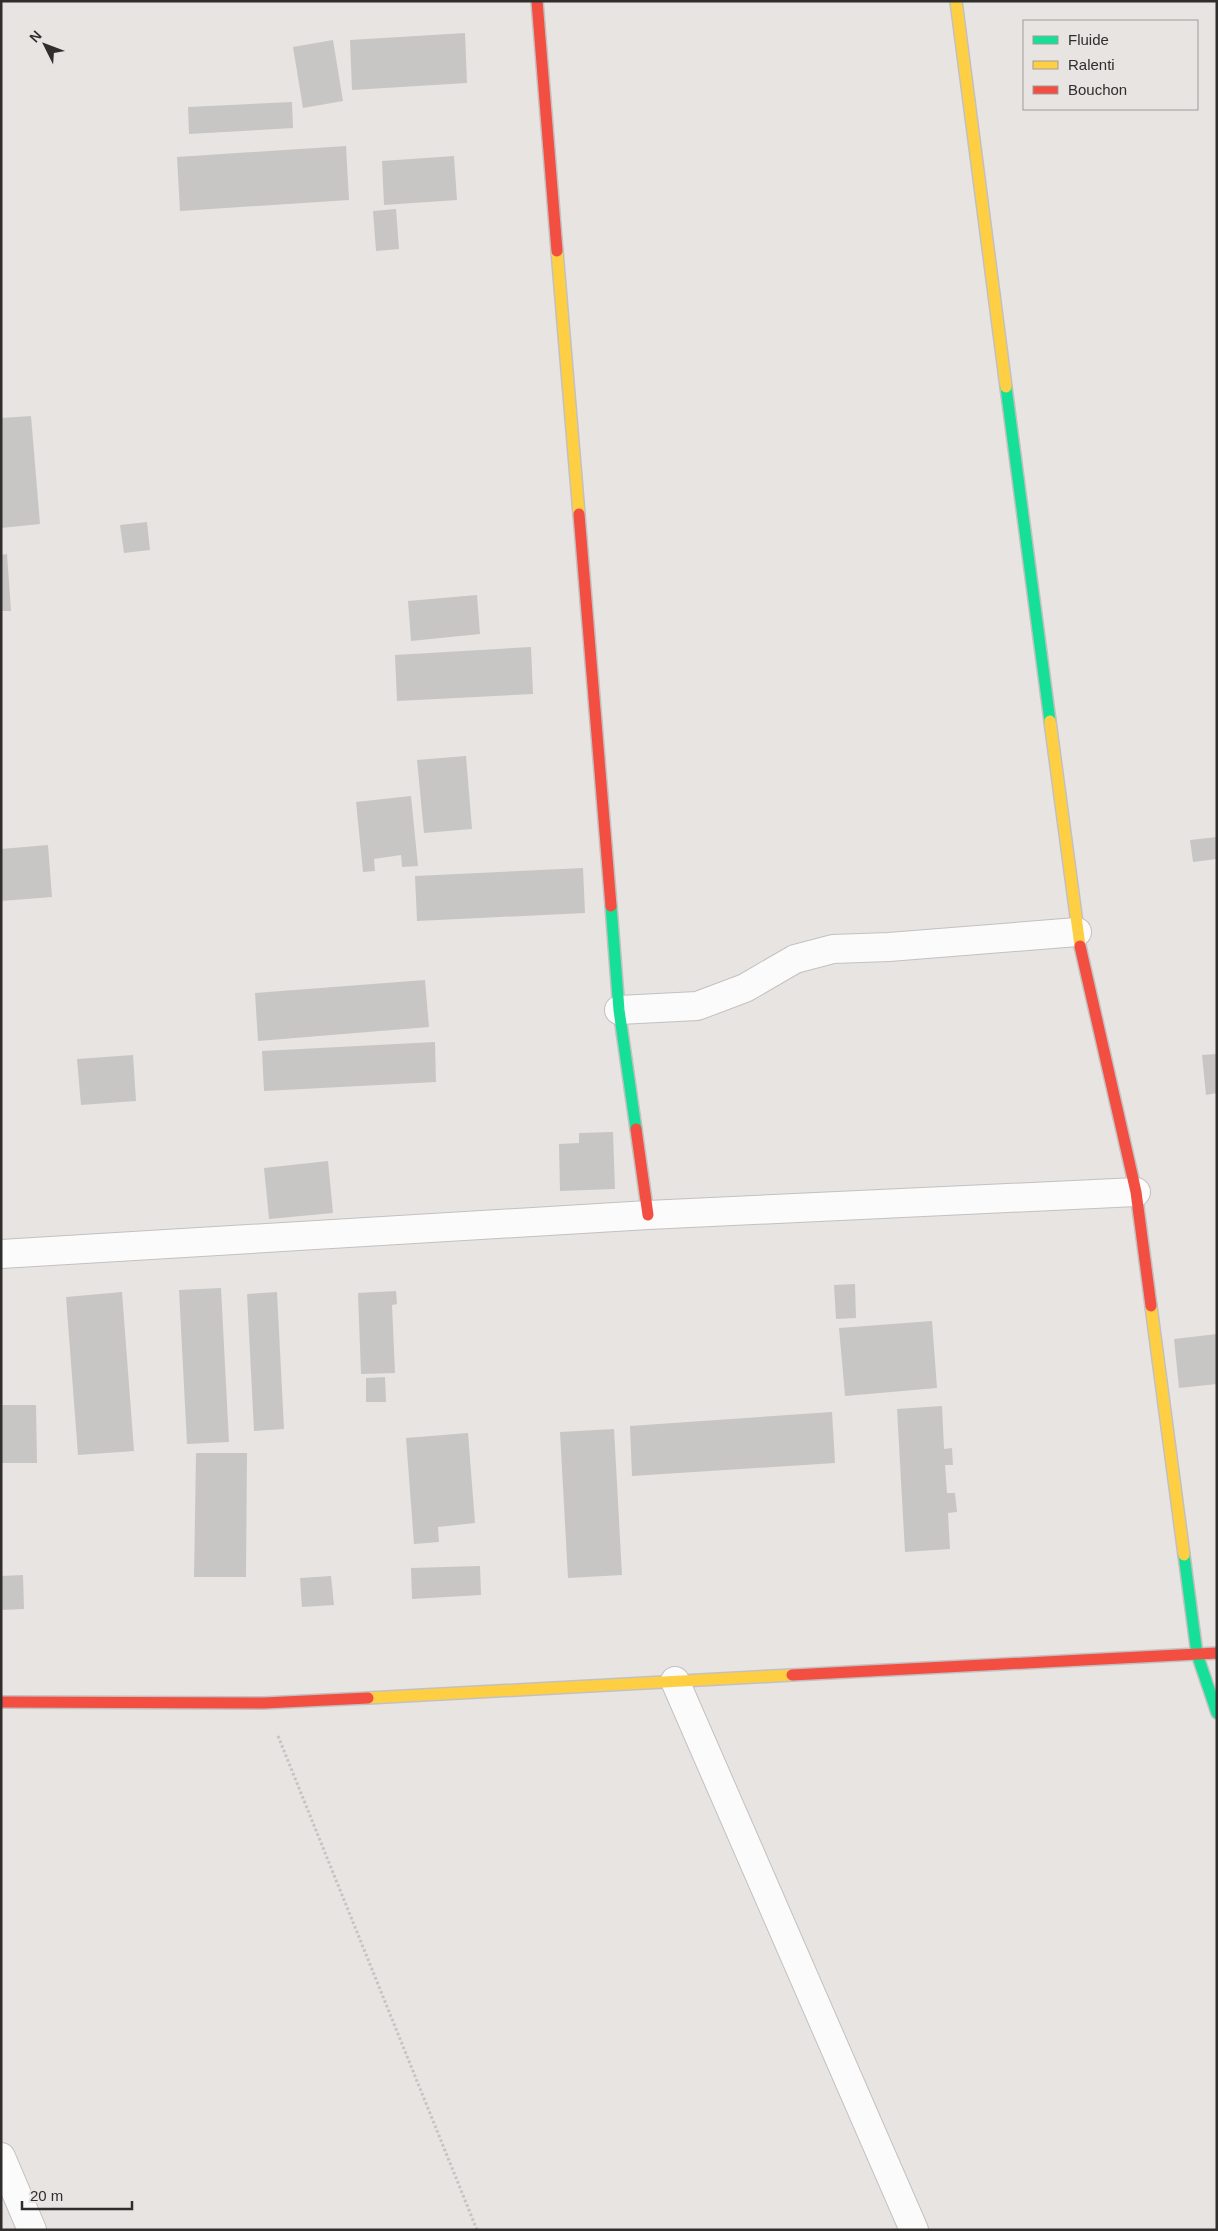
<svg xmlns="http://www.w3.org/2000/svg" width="1218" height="2231" viewBox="0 0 1218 2231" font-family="Arial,sans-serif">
	<rect width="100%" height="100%" fill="#e7e4e2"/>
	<g fill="#c8c6c4">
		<polygon points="465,33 467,83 352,90 350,40"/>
		<polygon points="333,40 343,101 303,108 293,47"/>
		<polygon points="292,102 293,128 189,134 188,107"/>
		<polygon points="346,146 349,200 180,211 177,157"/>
		<polygon points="454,156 457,200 384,205 382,161"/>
		<polygon points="396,209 399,249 376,251 373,211"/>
		<polygon points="31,416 40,524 1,528 1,418"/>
		<polygon points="147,522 150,550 124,553 120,525"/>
		<polygon points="7,554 11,611 1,611 1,555"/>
		<polygon points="477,595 480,634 411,641 408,601"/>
		<polygon points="531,647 533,694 397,701 395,655"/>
		<polygon points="466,756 472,829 424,833 417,760"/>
		<polygon points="411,796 418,866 402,867 401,855 374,859 375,871 363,872 356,802"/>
		<polygon points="1217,837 1217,859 1193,862 1190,840"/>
		<polygon points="48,845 52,897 1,901 1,849"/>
		<polygon points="583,868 585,913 417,921 415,876"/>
		<polygon points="425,980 429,1027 258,1041 255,993"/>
		<polygon points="435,1042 436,1082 264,1091 262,1051"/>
		<polygon points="1217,1054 1217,1093 1206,1095 1202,1055"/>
		<polygon points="133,1055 136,1101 81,1105 77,1059"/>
		<polygon points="613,1132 615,1189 560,1191 559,1144 579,1143 579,1133"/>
		<polygon points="328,1161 333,1213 269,1219 264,1168"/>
		<polygon points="855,1284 856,1318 836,1319 834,1285"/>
		<polygon points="221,1288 229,1442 187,1444 179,1290"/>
		<polygon points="396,1291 397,1304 392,1305 395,1373 361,1374 358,1293"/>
		<polygon points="122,1292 134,1451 78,1455 66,1297"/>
		<polygon points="277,1292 284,1429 254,1431 247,1294"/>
		<polygon points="932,1321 937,1388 845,1396 839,1328"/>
		<polygon points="1217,1334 1217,1384 1179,1388 1174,1339"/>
		<polygon points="385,1377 386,1402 366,1402 366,1378"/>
		<polygon points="1,1405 36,1405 37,1463 1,1463"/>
		<polygon points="942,1406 944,1449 952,1448 953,1465 945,1465 947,1493 955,1493 957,1512 948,1513 950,1549 905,1552 897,1409"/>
		<polygon points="832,1412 835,1463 632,1476 630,1426"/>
		<polygon points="614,1429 622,1575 568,1578 560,1432"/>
		<polygon points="468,1433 475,1523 438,1527 439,1542 414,1544 406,1438"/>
		<polygon points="196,1453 247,1453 246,1577 194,1577"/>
		<polygon points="480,1566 481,1595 412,1599 411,1568"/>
		<polygon points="23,1575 24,1609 1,1610 1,1576"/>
		<polygon points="331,1576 334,1605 302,1607 300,1578"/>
	</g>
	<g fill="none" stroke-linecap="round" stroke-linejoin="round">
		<defs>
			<g id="street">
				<polyline points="619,1010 697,1006 745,988 795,959 833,949 889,947 1077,932"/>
				<polyline points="1,1254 648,1215 1136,1192"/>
				<polyline points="675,1681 914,2230"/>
				<polyline points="1,2157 32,2230"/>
			</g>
			<g id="fast">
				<polyline points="1006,387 1050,721"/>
				<polyline points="611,906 619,1010 636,1129"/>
				<polyline points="1184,1555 1197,1654 1217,1713"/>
			</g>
			<g id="slow">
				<polyline points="956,1 1006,387"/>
				<polyline points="557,251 579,514"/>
				<polyline points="1050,721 1080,946"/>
				<polyline points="1151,1306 1184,1555"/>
				<polyline points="368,1698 792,1675"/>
			</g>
			<g id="jam">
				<polyline points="537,1 557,251"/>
				<polyline points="579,514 611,906"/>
				<polyline points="1080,946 1136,1192 1151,1306"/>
				<polyline points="636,1129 648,1215"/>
				<polyline points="792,1675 1217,1653"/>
				<polyline points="1,1702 264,1703 368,1698"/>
			</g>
		</defs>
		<use href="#street" stroke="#c3c1c0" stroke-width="30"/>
		<use href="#fast" stroke="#c3c1c0" stroke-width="14"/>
		<use href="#slow" stroke="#c3c1c0" stroke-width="14"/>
		<use href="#jam" stroke="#c3c1c0" stroke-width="14"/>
		<polyline stroke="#c4c4c3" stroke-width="3" stroke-dasharray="2.5 2.5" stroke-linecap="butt" points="278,1736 477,2230"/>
		<use href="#street" stroke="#fbfbfb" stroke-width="28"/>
		<use href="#fast" stroke="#16e098" stroke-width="11"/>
		<use href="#slow" stroke="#ffcf43" stroke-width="11"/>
		<use href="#jam" stroke="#f24e42" stroke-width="11"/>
	</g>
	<rect width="1218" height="2231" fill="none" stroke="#2f2e2d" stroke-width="5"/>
	<rect x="1023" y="20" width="175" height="90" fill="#e8e4e1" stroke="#9e9b99"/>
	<rect x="1033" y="36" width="25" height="8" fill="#16e098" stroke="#9e9b99"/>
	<text x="1068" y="45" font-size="15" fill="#2f2e2d">Fluide</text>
	<rect x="1033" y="61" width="25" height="8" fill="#ffcf43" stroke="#9e9b99"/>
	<text x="1068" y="70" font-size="15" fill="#2f2e2d">Ralenti</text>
	<rect x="1033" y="86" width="25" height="8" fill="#f24e42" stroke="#9e9b99"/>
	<text x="1068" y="95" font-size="15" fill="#2f2e2d">Bouchon</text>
	<g transform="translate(45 45) rotate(312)" stroke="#e8e4e1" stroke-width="4" paint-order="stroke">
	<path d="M0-4L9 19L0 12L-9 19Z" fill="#2f2e2d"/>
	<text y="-8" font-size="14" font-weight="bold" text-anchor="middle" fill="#2f2e2d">N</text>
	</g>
	<path d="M22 2201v8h110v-8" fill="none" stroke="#2f2e2d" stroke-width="2.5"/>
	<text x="30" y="2201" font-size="15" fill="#2f2e2d" stroke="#e8e4e1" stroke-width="4" paint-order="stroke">20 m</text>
</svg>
